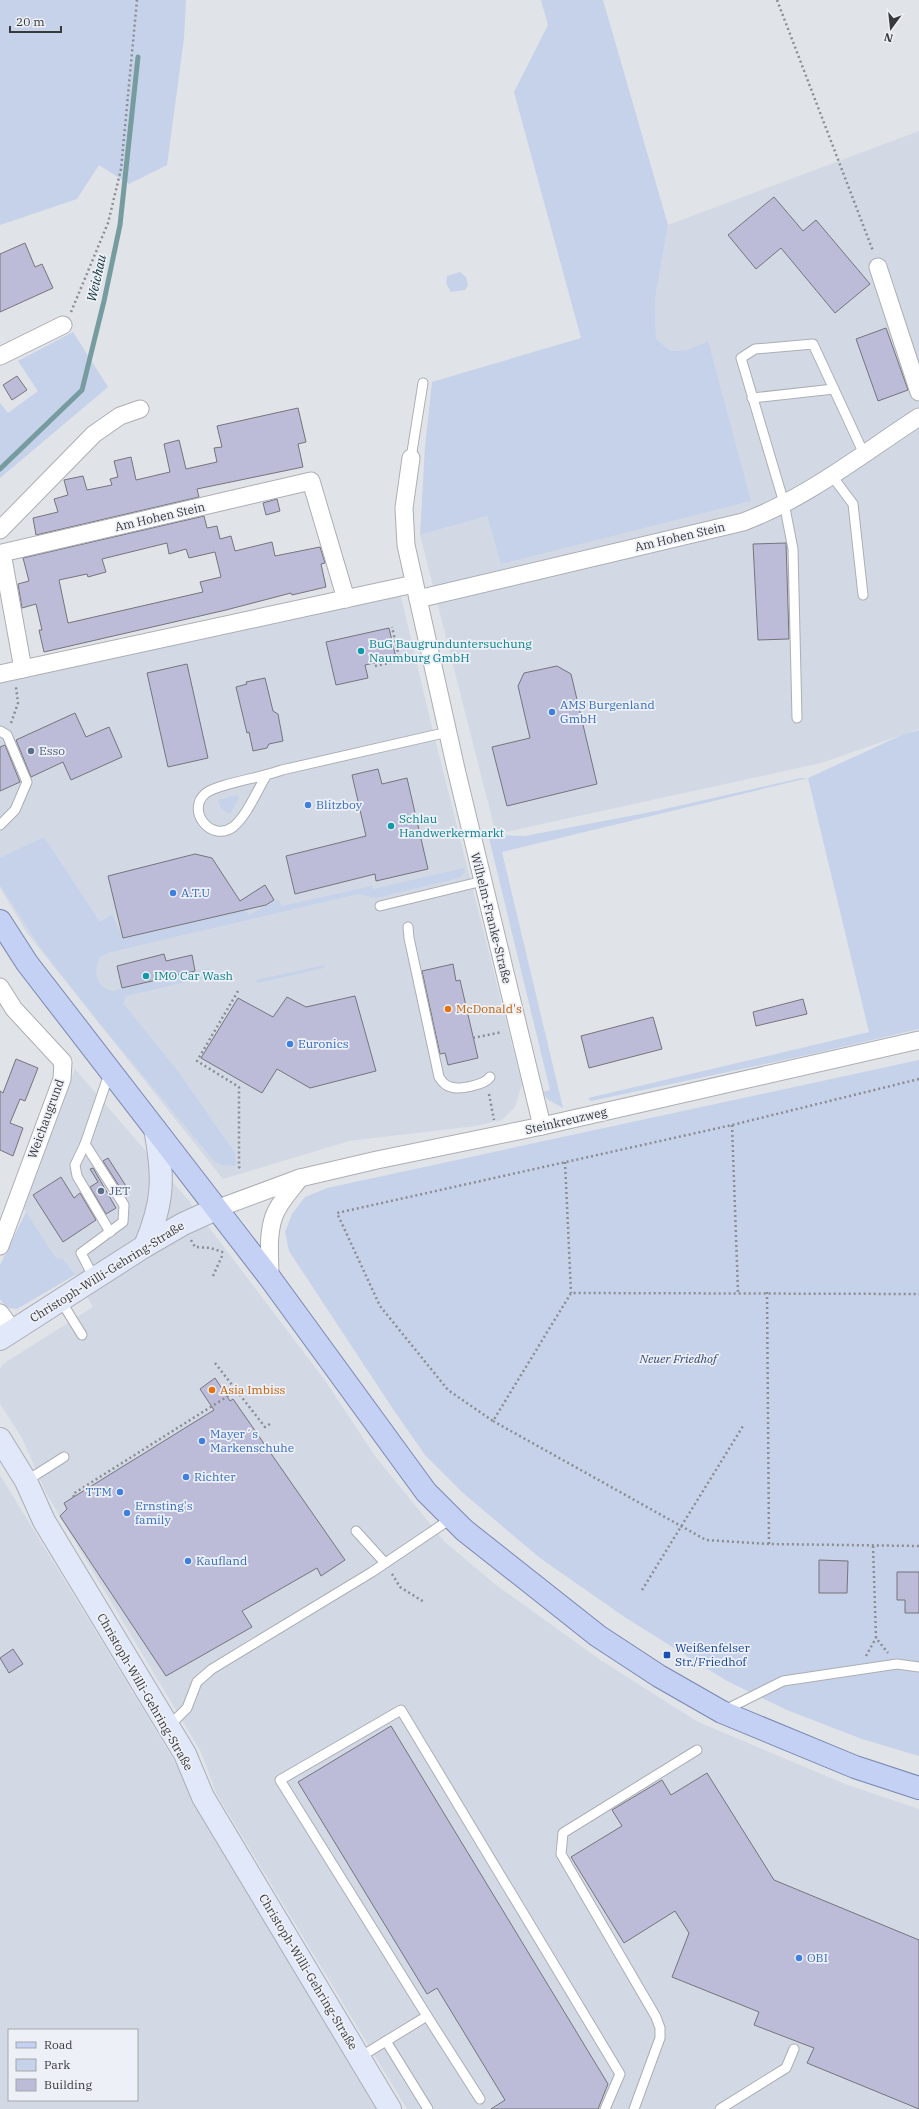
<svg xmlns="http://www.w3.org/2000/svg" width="919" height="2109" viewBox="0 0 919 2109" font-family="'IBM Plex Serif',serif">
	<rect width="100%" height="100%" fill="#e0e3e8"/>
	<g fill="#d2d9e5" fill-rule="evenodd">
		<polygon points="919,131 919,729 821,763 496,834 420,535 487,516 501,563 709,341 687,350 671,351 656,339 655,299 668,225"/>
		<polygon points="400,593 431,723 522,1084 515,1107 502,1120 475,1126 349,1141 223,1179 27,933 0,888 0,683"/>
		<polygon points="75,1069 189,1201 324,1379 375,1456 445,1542 496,1585 602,1661 698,1722 845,1784 919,1809 919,2109 407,2109 216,1793 201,1752 46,1493 22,1438 0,1404 0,1369 3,1364 93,1307 75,1275 56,1258 22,1206"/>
		<path d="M 0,1475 L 146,1714 L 380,2109 L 0,2109 ZM 9,2030 L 137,2030 L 137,2100 L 9,2100 Z"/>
	</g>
	<g fill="#c6d2e9">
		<polygon points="0,0 186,0 184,38 167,165 129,184 99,165 77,199 0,225"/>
		<polygon points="541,0 603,0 668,225 655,299 656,339 671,351 687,350 708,341 751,501 501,564 487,516 420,535 425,447 432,382 581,338 514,92 548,25"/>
		<polygon points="460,272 466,277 468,285 465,290 451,292 446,283 447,276"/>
		<polygon points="73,332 108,387 0,478 0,403 8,413 38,391 18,361"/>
		<polygon points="919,730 919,1029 812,1054 591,1101 588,1098 869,1032 808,778 502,852 563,1108 547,1099 543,1092 550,1090 489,838 495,835 525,836 656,811 801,778 808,778 904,734"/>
		<polygon points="237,795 239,798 230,814 221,809 218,800"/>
		<path d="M 44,837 L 100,922 L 112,914 L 123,938 L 245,910 L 249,915 L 278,899 L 282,906 L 372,886 L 373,889 L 464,868 L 465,872 L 459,878 L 376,898 L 358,894 L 111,952 L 100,957 C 93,972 95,986 112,991 L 209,968 L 212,976 L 126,996 L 123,1003 L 177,1070 L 235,1153 L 236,1166 L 221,1165 L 214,1161 L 97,1020 L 40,947 L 0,885 L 0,858 Z"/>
		<polygon points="325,965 324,968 258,983 255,980"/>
		<polygon points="919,1060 919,1756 862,1739 787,1710 727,1681 626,1618 540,1558 463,1493 425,1455 393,1409 289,1251 285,1232 292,1214 305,1197 327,1188"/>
		<polygon points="26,1212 56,1258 63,1259 75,1275 17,1309 7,1308 0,1299 0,1265"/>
	</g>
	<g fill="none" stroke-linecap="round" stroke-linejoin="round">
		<polyline stroke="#779ca0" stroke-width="5" points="0,469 82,390 104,301 120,225 138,57"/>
	</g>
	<g fill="#bcbbd8" stroke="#75757b" fill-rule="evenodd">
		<polygon points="774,197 803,231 816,220 870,284 835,313 781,248 756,269 728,235"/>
		<polygon points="25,243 35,267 42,264 53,288 0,312 0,254"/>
		<polygon points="886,328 908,390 878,401 856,339"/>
		<polygon points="17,376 27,390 12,400 3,385"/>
		<polygon points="298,408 306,442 298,444 303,467 197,489 199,497 36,535 33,518 58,512 54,499 68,495 64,480 83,476 87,490 112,485 110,479 118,477 114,461 131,457 136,480 170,472 164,444 179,440 186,469 217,462 214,448 222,447 217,426"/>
		<polygon points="277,499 280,511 266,515 263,503"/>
		<path d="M 204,516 L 207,528 L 217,526 L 220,539 L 231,536 L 235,551 L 272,542 L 275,556 L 320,547 L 325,563 L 321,564 L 326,587 L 292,595 L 291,593 L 226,610 L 44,652 L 39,630 L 42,630 L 36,604 L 22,608 L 18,584 L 29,581 L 23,558 ZM 167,543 L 169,554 L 186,549 L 189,558 L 215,552 L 221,577 L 200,582 L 203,592 L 68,623 L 59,580 L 87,574 L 88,577 L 106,572 L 102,559 Z"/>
		<polygon points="786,543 789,639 758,640 753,544"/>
		<polygon points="389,628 396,658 365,665 368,678 336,685 326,642"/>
		<polygon points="187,664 208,758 168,767 147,673"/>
		<polygon points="557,666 571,674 597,784 507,806 492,747 530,738 518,686 524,673"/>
		<polygon points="265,678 273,711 278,714 283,741 269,744 267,748 253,751 249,732 247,733 236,687 247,684 246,682"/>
		<polygon points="75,713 86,737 109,727 122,757 71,780 63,762 31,777 16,740"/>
		<polygon points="5,745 20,782 0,791 0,747"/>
		<polygon points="378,769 382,784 407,778 428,869 376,881 375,874 295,894 286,856 366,836 352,775"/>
		<polygon points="195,854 212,858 240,901 265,885 274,900 266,905 123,938 108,876"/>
		<polygon points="164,954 166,961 192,955 195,971 122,988 117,966"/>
		<polygon points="453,964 456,981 460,980 478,1058 448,1065 445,1053 440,1054 422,971"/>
		<polygon points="355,996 376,1071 310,1088 277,1069 262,1093 201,1058 238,998 273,1017 287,997 306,1007"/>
		<polygon points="803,999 807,1014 756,1026 753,1012"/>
		<polygon points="653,1017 662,1049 589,1068 581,1036"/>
		<polygon points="16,1059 38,1068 25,1101 20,1099 10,1123 23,1128 13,1156 0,1150 0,1091 3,1093"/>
		<polygon points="108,1158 126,1186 121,1189 103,1161"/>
		<polygon points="93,1168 116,1208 106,1214 90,1187 98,1182 90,1169"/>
		<polygon points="61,1177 74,1198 80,1193 96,1220 63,1242 33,1195"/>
		<polygon points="215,1378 230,1401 233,1399 345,1560 321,1576 317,1568 242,1611 252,1627 166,1676 60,1516 67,1509 64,1503 214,1410 200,1389"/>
		<polygon points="819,1560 848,1561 847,1593 819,1593"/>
		<polygon points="897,1572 919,1572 919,1613 905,1613 905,1600 897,1600"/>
		<polygon points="13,1649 23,1664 9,1673 0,1658"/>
		<polygon points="391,1726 608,2084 598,2109 491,2109 505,2100 437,1988 427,1994 298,1782"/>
		<polygon points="707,1773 774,1880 919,1940 919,2109 807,2063 814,2048 754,2025 759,2012 672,1977 689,1933 675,1911 624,1943 571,1857 622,1826 612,1810 662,1780 671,1795"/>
	</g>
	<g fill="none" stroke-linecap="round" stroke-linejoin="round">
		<defs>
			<g id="lane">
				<polyline points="752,398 834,389"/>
				<polyline points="411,458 423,383"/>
				<polyline points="832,476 853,504 863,595"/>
				<polyline points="797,718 793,549 784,503 741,358 755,349 813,344 864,454"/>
				<polyline points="0,731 7,735 27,782 15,810 0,825"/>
				<path d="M 266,776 C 257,791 246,817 233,827 C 211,843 185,810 206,793 C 218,784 264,777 282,770 L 448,732"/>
				<polyline points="380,906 483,881"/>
				<path d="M 408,927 L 409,938 L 439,1077 C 442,1082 445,1086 451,1087 C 459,1090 485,1085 490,1077"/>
				<polyline points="110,1071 85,1144 75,1165 77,1176 110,1232"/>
				<polyline points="85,1144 124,1205 123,1222 81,1253 94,1278"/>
				<polyline points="61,1301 82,1335"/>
				<polyline points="26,1481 64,1457"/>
				<polyline points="356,1531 385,1563"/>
				<polyline points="725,1710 783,1681 897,1664 919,1667"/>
				<polyline points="168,1727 187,1708 197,1682 212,1669 372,1572 452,1518"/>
				<polyline points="427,2016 480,2099"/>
				<polyline points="386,2041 428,2109"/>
				<polyline points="360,2057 427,2016 280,1780 401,1710 620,2074 605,2109"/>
				<polyline points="634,2109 660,2038 660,2028 656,2017 561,1854 563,1833 697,1750"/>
				<polyline points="720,2109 786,2068 794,2049"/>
			</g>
			<g id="street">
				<polyline points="878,267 919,392"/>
				<polyline points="0,356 63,325"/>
				<polyline points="411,458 404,508 406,545 456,769 542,1126"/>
				<polyline points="0,530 94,434 120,416 140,409"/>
				<path d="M 418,599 L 743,522 C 807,498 862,454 919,417"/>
				<polyline points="23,669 2,553 311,481 346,599"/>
				<polyline points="0,674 414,584"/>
				<polyline points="0,987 14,1009 63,1062 62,1079 0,1246"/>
				<polyline points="216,1209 300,1178 377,1160 542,1126 919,1040"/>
				<path d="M 270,1278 C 270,1258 267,1236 274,1216 C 279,1202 291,1190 300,1178"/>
				<polyline points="0,1313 13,1331"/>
			</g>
			<g id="secondary">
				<path d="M 145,1246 C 164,1201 164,1177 155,1129"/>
				<polyline points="0,1339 145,1246 183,1224 216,1209"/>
				<polyline points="0,1439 26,1481 44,1521 185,1754 203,1797 390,2109"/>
			</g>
			<polyline id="primary" points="0,921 27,963 270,1278 426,1492 464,1530 598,1636 659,1676 722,1712 855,1767 919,1788"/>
		</defs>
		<use href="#lane" stroke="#acaeb4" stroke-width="11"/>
		<use href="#street" stroke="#acaeb4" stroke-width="19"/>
		<use href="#secondary" stroke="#acaeb4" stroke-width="24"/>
		<use href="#primary" stroke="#7988af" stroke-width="24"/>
		<g stroke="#8b8d91" stroke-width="2.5" stroke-dasharray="2 3" stroke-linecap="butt">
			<polyline points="777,0 873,251"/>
			<polyline points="71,312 108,223 121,169 137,0"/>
			<polyline points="375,666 400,661 392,627"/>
			<polyline points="11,723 18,703 16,687"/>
			<polyline points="238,991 197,1061 239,1087 239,1167 242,1170"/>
			<polyline points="473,1038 502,1032"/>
			<polyline points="919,1079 732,1125 337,1213 380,1306 448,1390 493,1421 571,1293 919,1294"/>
			<polyline points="489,1094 494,1120"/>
			<polyline points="732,1125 738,1292"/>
			<polyline points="565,1162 571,1293"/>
			<polyline points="191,1240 195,1247 211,1248 225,1253"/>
			<polyline points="213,1276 222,1256"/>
			<polyline points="767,1292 769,1544"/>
			<polyline points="215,1363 265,1427 270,1424"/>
			<polyline points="493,1421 706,1540 769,1544 919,1546"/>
			<polyline points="74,1497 73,1494 84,1487 236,1391"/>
			<polyline points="873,1546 876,1638 888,1653"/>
			<polyline points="392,1574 400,1587 424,1602"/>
			<polyline points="642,1590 743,1426"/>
			<polyline points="866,1656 876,1638"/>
		</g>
		<use href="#lane" stroke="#fff" stroke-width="9"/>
		<use href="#street" stroke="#fff" stroke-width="17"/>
		<use href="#secondary" stroke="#e1e8fa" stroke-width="22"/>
		<use href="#primary" stroke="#c4d1f5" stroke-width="22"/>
	</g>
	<g fill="#0f9aa8" stroke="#edf0f6" stroke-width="1.5">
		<circle cx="361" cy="651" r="4"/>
		<circle cx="391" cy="826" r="4"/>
		<circle cx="146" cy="976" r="4"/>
	</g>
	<g fill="#3f7fe0" stroke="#edf0f6" stroke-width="1.5">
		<circle cx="552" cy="712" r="4"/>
		<circle cx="308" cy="805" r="4"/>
		<circle cx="173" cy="893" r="4"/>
		<circle cx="290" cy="1044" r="4"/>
		<circle cx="202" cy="1441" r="4"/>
		<circle cx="186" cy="1477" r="4"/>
		<circle cx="120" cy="1492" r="4"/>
		<circle cx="127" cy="1513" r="4"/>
		<circle cx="188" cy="1561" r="4"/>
		<circle cx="799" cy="1958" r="4"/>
	</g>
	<g fill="#5c6f8a" stroke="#edf0f6" stroke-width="1.5">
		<circle cx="31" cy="751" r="4"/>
		<circle cx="101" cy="1191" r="4"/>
	</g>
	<g fill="#e8710a" stroke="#edf0f6" stroke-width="1.5">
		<circle cx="448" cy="1009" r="4"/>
		<circle cx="212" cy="1390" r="4"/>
	</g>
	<rect fill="#1a4fb4" stroke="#edf0f6" stroke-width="1.5" x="663" y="1651" width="8" height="8" rx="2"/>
	<g text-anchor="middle" stroke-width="3.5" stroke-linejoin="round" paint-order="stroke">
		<g font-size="12" fill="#38393b" stroke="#edf0f6">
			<text transform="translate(160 517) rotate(-13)" y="4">Am Hohen Stein</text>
			<text transform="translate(680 537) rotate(-13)" y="4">Am Hohen Stein</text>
			<text transform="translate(491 918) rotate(76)" y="4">Wilhelm-Franke-Straße</text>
			<text transform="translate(46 1119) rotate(-70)" y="4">Weichaugrund</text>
			<text transform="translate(566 1121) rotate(-13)" y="4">Steinkreuzweg</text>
			<text transform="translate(107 1272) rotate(-32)" y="4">Christoph-Willi-Gehring-Straße</text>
			<text transform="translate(145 1692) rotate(60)" y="4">Christoph-Willi-Gehring-Straße</text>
			<text transform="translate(308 1972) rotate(59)" y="4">Christoph-Willi-Gehring-Straße</text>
		</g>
		<g font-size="12" fill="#0d838f" stroke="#edf0f6" text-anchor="start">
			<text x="369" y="648">BuG Baugrunduntersuchung<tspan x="369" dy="14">Naumburg GmbH</tspan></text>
			<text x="399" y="823">Schlau<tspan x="399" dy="14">Handwerkermarkt</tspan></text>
			<text x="154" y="980">IMO Car Wash</text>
		</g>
		<g font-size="12" fill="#366cbe" stroke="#edf0f6" text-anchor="start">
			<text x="560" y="709">AMS Burgenland<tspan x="560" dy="14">GmbH</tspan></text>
			<text x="316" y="809">Blitzboy</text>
			<text x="181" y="897">A.T.U</text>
			<text x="298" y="1048">Euronics</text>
			<text x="210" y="1438">Mayer´s<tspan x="210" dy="14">Markenschuhe</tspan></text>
			<text x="194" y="1481">Richter</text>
			<text x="112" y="1496" text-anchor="end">TTM</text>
			<text x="135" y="1510">Ernsting's<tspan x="135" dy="14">family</tspan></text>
			<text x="196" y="1565">Kaufland</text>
			<text x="807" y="1962">OBI</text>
		</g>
		<g font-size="12" fill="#4e5e75" stroke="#edf0f6" text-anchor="start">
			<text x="39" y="755">Esso</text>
			<text x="109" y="1195">JET</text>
		</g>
		<g font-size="12" fill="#c56008" stroke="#edf0f6" text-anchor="start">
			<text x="456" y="1013">McDonald's</text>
			<text x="220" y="1394">Asia Imbiss</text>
		</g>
		<g font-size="12" font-style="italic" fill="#364970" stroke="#edf0f6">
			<text x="678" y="1363">Neuer Friedhof</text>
		</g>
		<g font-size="12" fill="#164399" stroke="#edf0f6" text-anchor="start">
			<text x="675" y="1652">Weißenfelser<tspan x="675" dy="14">Str./Friedhof</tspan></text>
		</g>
		<g font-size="13" font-style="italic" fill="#0a3135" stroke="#edf0f6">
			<text transform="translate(96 278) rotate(-77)" y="5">Weichau</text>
		</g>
	</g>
	<rect x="8" y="2029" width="130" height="72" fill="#edf0f6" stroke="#a5a7ab"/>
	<rect x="16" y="2042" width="20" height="6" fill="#c4d1f5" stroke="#a5a7ab"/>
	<text x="44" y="2049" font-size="12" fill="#38393b">Road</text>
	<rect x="16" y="2059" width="20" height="12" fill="#c6d2e9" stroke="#a5a7ab"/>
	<text x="44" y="2069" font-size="12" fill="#38393b">Park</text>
	<rect x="16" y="2079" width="20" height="12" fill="#bcbbd8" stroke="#a5a7ab"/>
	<text x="44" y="2089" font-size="12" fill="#38393b">Building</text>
	<g transform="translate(891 28) rotate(195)" stroke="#edf0f6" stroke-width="3" paint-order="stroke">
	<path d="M0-3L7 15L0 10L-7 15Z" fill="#38393b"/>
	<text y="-6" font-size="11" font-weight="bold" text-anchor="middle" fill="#38393b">N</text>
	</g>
	<path d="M10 26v6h51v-6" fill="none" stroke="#38393b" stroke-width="2"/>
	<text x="16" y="26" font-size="12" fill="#38393b" stroke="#edf0f6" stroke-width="3" paint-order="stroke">20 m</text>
</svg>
